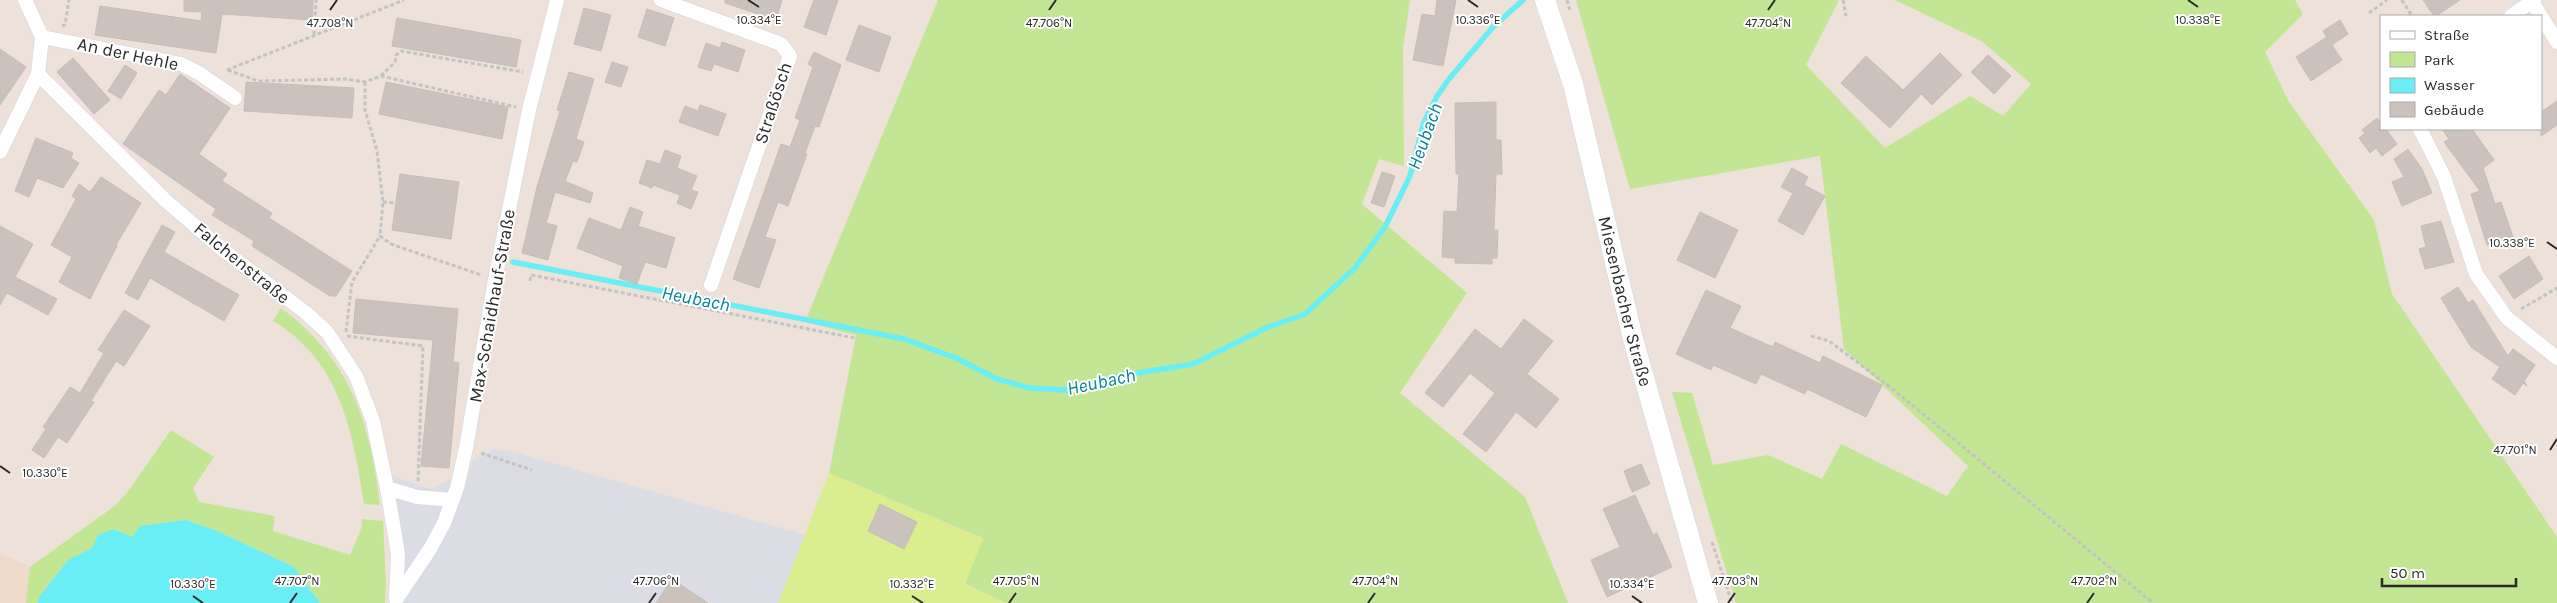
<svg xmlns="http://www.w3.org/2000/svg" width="2557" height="603" viewBox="0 0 2557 603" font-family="Karla,sans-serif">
	<rect width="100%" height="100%" fill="#ede1da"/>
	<polygon fill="#dcdce4" points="493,449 514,452 806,535 778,603 403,603 405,589 393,476 430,489 452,479 468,479 472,461"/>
	<polygon fill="#efdac9" points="0,553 30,567 26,603 0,603"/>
	<g fill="#c2e694">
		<polygon points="938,0 1410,0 1403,48 1404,166 1379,159 1362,204 1467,293 1400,393 1525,497 1568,603 1006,603 965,584 982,538 829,473 856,335 805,322"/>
		<polygon points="1576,0 1839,0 1806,65 1885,148 1970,96 2003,116 2031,84 1983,42 1895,0 2295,0 2303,14 2265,52 2289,102 2374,220 2392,294 2557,537 2557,603 1736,603 1672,392 1692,393 1713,465 1768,455 1822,479 1841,444 1947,496 1968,466 1844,349 1820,156 1630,189"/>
		<path d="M 281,308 C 351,360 370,422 380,505 L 364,504 C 353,433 341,361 273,321 Z"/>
		<polygon points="171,430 214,457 193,488 199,502 275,516 273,531 350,555 362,527 362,519 383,521 386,584 385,603 320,603 294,567 215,530 186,520 166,524 132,537 114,529 92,548 68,560 39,597 38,603 26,603 30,567 116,505 129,490"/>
	</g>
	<polygon fill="#daee8f" points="829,473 983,539 965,584 1006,603 778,603"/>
	<polygon fill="#68eef4" points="186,520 215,530 294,567 320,603 38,603 39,597 68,560 92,548 98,535 114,529 132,537 140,526"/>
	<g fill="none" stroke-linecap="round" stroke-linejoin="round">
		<polyline stroke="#68eef4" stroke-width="5.5" points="513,262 904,339 956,358 997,379 1029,388 1066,390 1113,377 1193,364 1266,328 1305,314 1355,268 1385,227 1410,176 1424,122 1437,96 1449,79 1493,27 1523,0"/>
	</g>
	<g fill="#cbc2bd" stroke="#c8bdb4">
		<polygon points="184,0 313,0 312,20 222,14 216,53 95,35 100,6 201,21 202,12 184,11"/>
		<polygon points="725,0 782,0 776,20 725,3"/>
		<polygon points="814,0 838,0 826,35 804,27"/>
		<polygon points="1437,0 1456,0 1443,66 1413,60 1422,14 1435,16"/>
		<polygon points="2423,0 2460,0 2436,16 2434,16"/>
		<polygon points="584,8 611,15 601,51 574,44"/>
		<polygon points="647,9 674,18 665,46 638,37"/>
		<polygon points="397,18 521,40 516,67 392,46"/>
		<polygon points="2340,20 2348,34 2332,45 2342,60 2311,81 2296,57 2327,37 2323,31"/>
		<polygon points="859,25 891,37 879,72 846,60"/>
		<polygon points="722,42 745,50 738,72 714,64 711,71 698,67 706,43 720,48"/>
		<polygon points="0,49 26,67 0,105"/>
		<polygon points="814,52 841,65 819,127 815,126 805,153 807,154 788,206 778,202 765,237 776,240 759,288 733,279 781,144 790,147 800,120 795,118 813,67 808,64"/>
		<polygon points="1940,53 1962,75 1932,105 1921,94 1890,128 1841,83 1866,56 1903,90"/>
		<polygon points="1988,55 2011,76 1994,94 1971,72"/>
		<polygon points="73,58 110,100 94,114 57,72"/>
		<polygon points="612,62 628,67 621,87 605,82"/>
		<polygon points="125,65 137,73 121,99 108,91"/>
		<polygon points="569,72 594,79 576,139 584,142 577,162 573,161 565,181 593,193 590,203 555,192 546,223 557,226 548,260 522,253 537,187 560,111 557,110"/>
		<polygon points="180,74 230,108 199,154 227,174 222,181 272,213 269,218 352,271 336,296 330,296 252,246 254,241 212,215 216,209 123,144 159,90 166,95"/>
		<polygon points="246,82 354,88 352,118 244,111"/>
		<polygon points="386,82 508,107 502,139 379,114"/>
		<polygon points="2557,101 2557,125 2541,136 2541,112"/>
		<polygon points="1496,102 1496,140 1501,140 1502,174 1496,174 1494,230 1498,230 1497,258 1492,258 1492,264 1455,263 1455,258 1442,257 1444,211 1457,212 1459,174 1456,174 1455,103"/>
		<polygon points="700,105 726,114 718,136 679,122 685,106 698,111"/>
		<polygon points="2377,118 2381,123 2381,129 2386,129 2397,144 2382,156 2376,148 2370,153 2359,138 2365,133 2362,130"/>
		<polygon points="2442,129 2472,129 2494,160 2483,168 2495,204 2501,202 2513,237 2487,245 2471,194 2480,191 2444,142 2449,139"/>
		<polygon points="36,138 73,153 71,158 79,163 63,188 37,178 29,197 15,191"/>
		<polygon points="2408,149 2422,169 2432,193 2402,206 2392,182 2404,177 2394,159"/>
		<polygon points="665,150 681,156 677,168 697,176 691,190 698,192 691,209 677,203 680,195 653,185 652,188 639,183 647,160 660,164"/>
		<polygon points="1792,168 1808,177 1804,185 1825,196 1803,235 1778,221 1793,193 1781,187"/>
		<polygon points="1382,172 1395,176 1384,207 1371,203"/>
		<polygon points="400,174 459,182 451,239 392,230"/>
		<polygon points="101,177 141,203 116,245 117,246 90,299 59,282 72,257 51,245 76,199 72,196 79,184 90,192"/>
		<polygon points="630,207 643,212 638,226 675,238 666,268 645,262 637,284 619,278 623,266 577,248 589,218 621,230"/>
		<polygon points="1700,212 1738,230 1715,278 1677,260"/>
		<polygon points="2441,221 2454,262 2425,269 2419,249 2426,247 2421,226"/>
		<polygon points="162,225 175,232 164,252 239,295 224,321 150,278 138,300 125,293"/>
		<polygon points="0,226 33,244 15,277 57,299 48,315 7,293 0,305"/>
		<polygon points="2529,256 2543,279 2514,299 2499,276"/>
		<polygon points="2458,287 2468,303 2473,300 2508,356 2513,349 2535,365 2524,381 2527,386 2523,383 2515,395 2492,379 2500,367 2471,347 2441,298"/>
		<polygon points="1706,290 1741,306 1730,328 1773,347 1775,342 1820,363 1823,356 1882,385 1866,417 1807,389 1805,394 1761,374 1756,384 1713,365 1711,370 1676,354"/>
		<polygon points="356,299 458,309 453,362 459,363 449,468 421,466 433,340 353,333"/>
		<polygon points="124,310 150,326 124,366 116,361 91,401 94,402 67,443 58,437 44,458 32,450 46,429 43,427 70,387 80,393 104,353 98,350"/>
		<polygon points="1524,319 1553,341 1527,374 1559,399 1536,428 1516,412 1486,452 1463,434 1495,393 1470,373 1443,407 1425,393 1475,329 1501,349"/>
		<polygon points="1641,464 1650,484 1632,492 1624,471"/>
		<polygon points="1635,495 1653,535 1657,533 1672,567 1607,597 1591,560 1620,547 1603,509"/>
		<polygon points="880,504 917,522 904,549 868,531"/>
		<polygon points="672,579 708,603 656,603"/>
	</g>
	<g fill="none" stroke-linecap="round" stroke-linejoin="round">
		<defs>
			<g id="street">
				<polyline points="661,0 781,44 790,56 711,285"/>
				<polyline points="2532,2 2557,42"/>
				<polyline points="2511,16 2534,0"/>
				<polyline points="42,37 181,64 199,73 235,98"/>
				<polyline points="38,74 165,200 223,250 305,312 327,332 356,376 373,421 387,488 398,554 396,599"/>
				<polyline points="2420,129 2444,177 2476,274 2507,318 2557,358"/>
				<polyline points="0,152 38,74 42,37 25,0"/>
				<polyline points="387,488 417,497 452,500"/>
				<polyline points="397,598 430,549 444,523 457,488 466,448 495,280 529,110 557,0"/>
			</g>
			<g id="secondary">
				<path id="s1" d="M 1545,0 L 1573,84 L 1633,339 L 1708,603"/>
			</g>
		</defs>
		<use href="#street" stroke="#d0d8e3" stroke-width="15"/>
		<use href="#secondary" stroke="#d0d8e3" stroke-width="21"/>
		<g stroke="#c3c3c3" stroke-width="3" stroke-dasharray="4 2.5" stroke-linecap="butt">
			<polyline points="1567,0 1570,10"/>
			<polyline points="1843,0 1846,16"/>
			<polyline points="2402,0 2412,16"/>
			<polyline points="2369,13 2387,0"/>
			<polyline points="62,26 65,25 69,0"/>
			<polyline points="314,35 316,0"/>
			<polyline points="227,70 404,0"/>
			<polyline points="228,70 258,81 346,79 365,82 381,76 516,107"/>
			<polyline points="381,76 395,62 396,55 401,51 523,72"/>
			<polyline points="365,82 365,110 377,151 383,202 380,236"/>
			<polyline points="383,202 396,203"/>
			<polyline points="530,281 531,275 855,338"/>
			<polyline points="2521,309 2557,288"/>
			<polyline points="346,332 352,282 380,236 391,244 481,275"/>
			<polyline points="347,336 423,346 418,483"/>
			<polyline points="1811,336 1829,341 1889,386 2153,603"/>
			<polyline points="481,453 532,470"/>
			<polyline points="1712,542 1732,603"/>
		</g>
		<use href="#street" stroke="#fff" stroke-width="14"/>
		<use href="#secondary" stroke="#fff" stroke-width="20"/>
	</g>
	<path fill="none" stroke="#2a2a2a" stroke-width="2" d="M 748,0 L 759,7M 1468,0 L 1478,7M 2188,0 L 2198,7M 330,10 L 337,0M 1049,10 L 1056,0M 1768,10 L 1775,0M 2547,242 L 2557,249M 2550,450 L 2557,439M 0,466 L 10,473M 193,596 L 203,603M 912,596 L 923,603M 1632,596 L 1642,603M 290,603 L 297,593M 649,603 L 656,593M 1009,603 L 1016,593M 1368,603 L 1375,593M 1728,603 L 1735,593M 2087,603 L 2094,593"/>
	<g text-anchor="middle" stroke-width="4" stroke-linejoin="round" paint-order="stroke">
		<g font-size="18" fill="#2a2a2a" stroke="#fff">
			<text transform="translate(128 54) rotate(12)" y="6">An der Hehle</text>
			<text transform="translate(773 103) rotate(-72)" y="6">Straßösch</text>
			<text transform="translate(242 263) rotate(39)" y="6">Falchenstraße</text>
			<text dy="6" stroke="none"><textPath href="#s1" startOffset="312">Miesenbacher Straße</textPath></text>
			<text transform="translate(492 306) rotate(-80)" y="6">Max-Schaidhauf-Straße</text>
		</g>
		<g font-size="19" font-style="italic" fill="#088192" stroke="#fff">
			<text transform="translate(1424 136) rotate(-70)" y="7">Heubach</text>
			<text transform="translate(696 298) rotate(11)" y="7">Heubach</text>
			<text transform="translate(1101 381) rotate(-12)" y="7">Heubach</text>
		</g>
	</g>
	<g font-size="12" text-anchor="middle" fill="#2a2a2a" stroke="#fff" stroke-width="4" stroke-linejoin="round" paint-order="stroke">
		<text x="1478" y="24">10.336°E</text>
		<text x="759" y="24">10.334°E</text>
		<text x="2198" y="24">10.338°E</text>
		<text x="330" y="27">47.708°N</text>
		<text x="1049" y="27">47.706°N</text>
		<text x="1768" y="27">47.704°N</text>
		<text x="2512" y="247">10.338°E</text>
		<text x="2515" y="454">47.701°N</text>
		<text x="45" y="477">10.330°E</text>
		<text x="297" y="585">47.707°N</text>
		<text x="656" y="585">47.706°N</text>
		<text x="1016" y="585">47.705°N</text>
		<text x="1375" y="585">47.704°N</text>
		<text x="1735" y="585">47.703°N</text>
		<text x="2094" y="585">47.702°N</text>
		<text x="193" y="588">10.330°E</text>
		<text x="912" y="588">10.332°E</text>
		<text x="1632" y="588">10.334°E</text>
	</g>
	<rect x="2380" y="15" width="162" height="115" fill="#ffffff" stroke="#aaaaaa"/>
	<rect x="2390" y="31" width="25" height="8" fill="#ffffff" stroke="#aaaaaa"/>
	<text x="2424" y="40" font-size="15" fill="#2a2a2a">Straße</text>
	<rect x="2390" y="52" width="25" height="15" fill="#c2e694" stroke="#aaaaaa"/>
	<text x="2424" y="65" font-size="15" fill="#2a2a2a">Park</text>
	<rect x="2390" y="78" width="25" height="15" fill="#68eef4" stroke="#aaaaaa"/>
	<text x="2424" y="90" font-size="15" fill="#2a2a2a">Wasser</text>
	<rect x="2390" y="102" width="25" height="15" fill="#cbc2bd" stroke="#aaaaaa"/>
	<text x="2424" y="115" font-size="15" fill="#2a2a2a">Gebäude</text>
	<path d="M2382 578v8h134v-8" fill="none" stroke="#2a2a2a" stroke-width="2.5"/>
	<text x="2390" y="578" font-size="15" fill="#2a2a2a" stroke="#ffffff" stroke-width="4" paint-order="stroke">50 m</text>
</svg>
